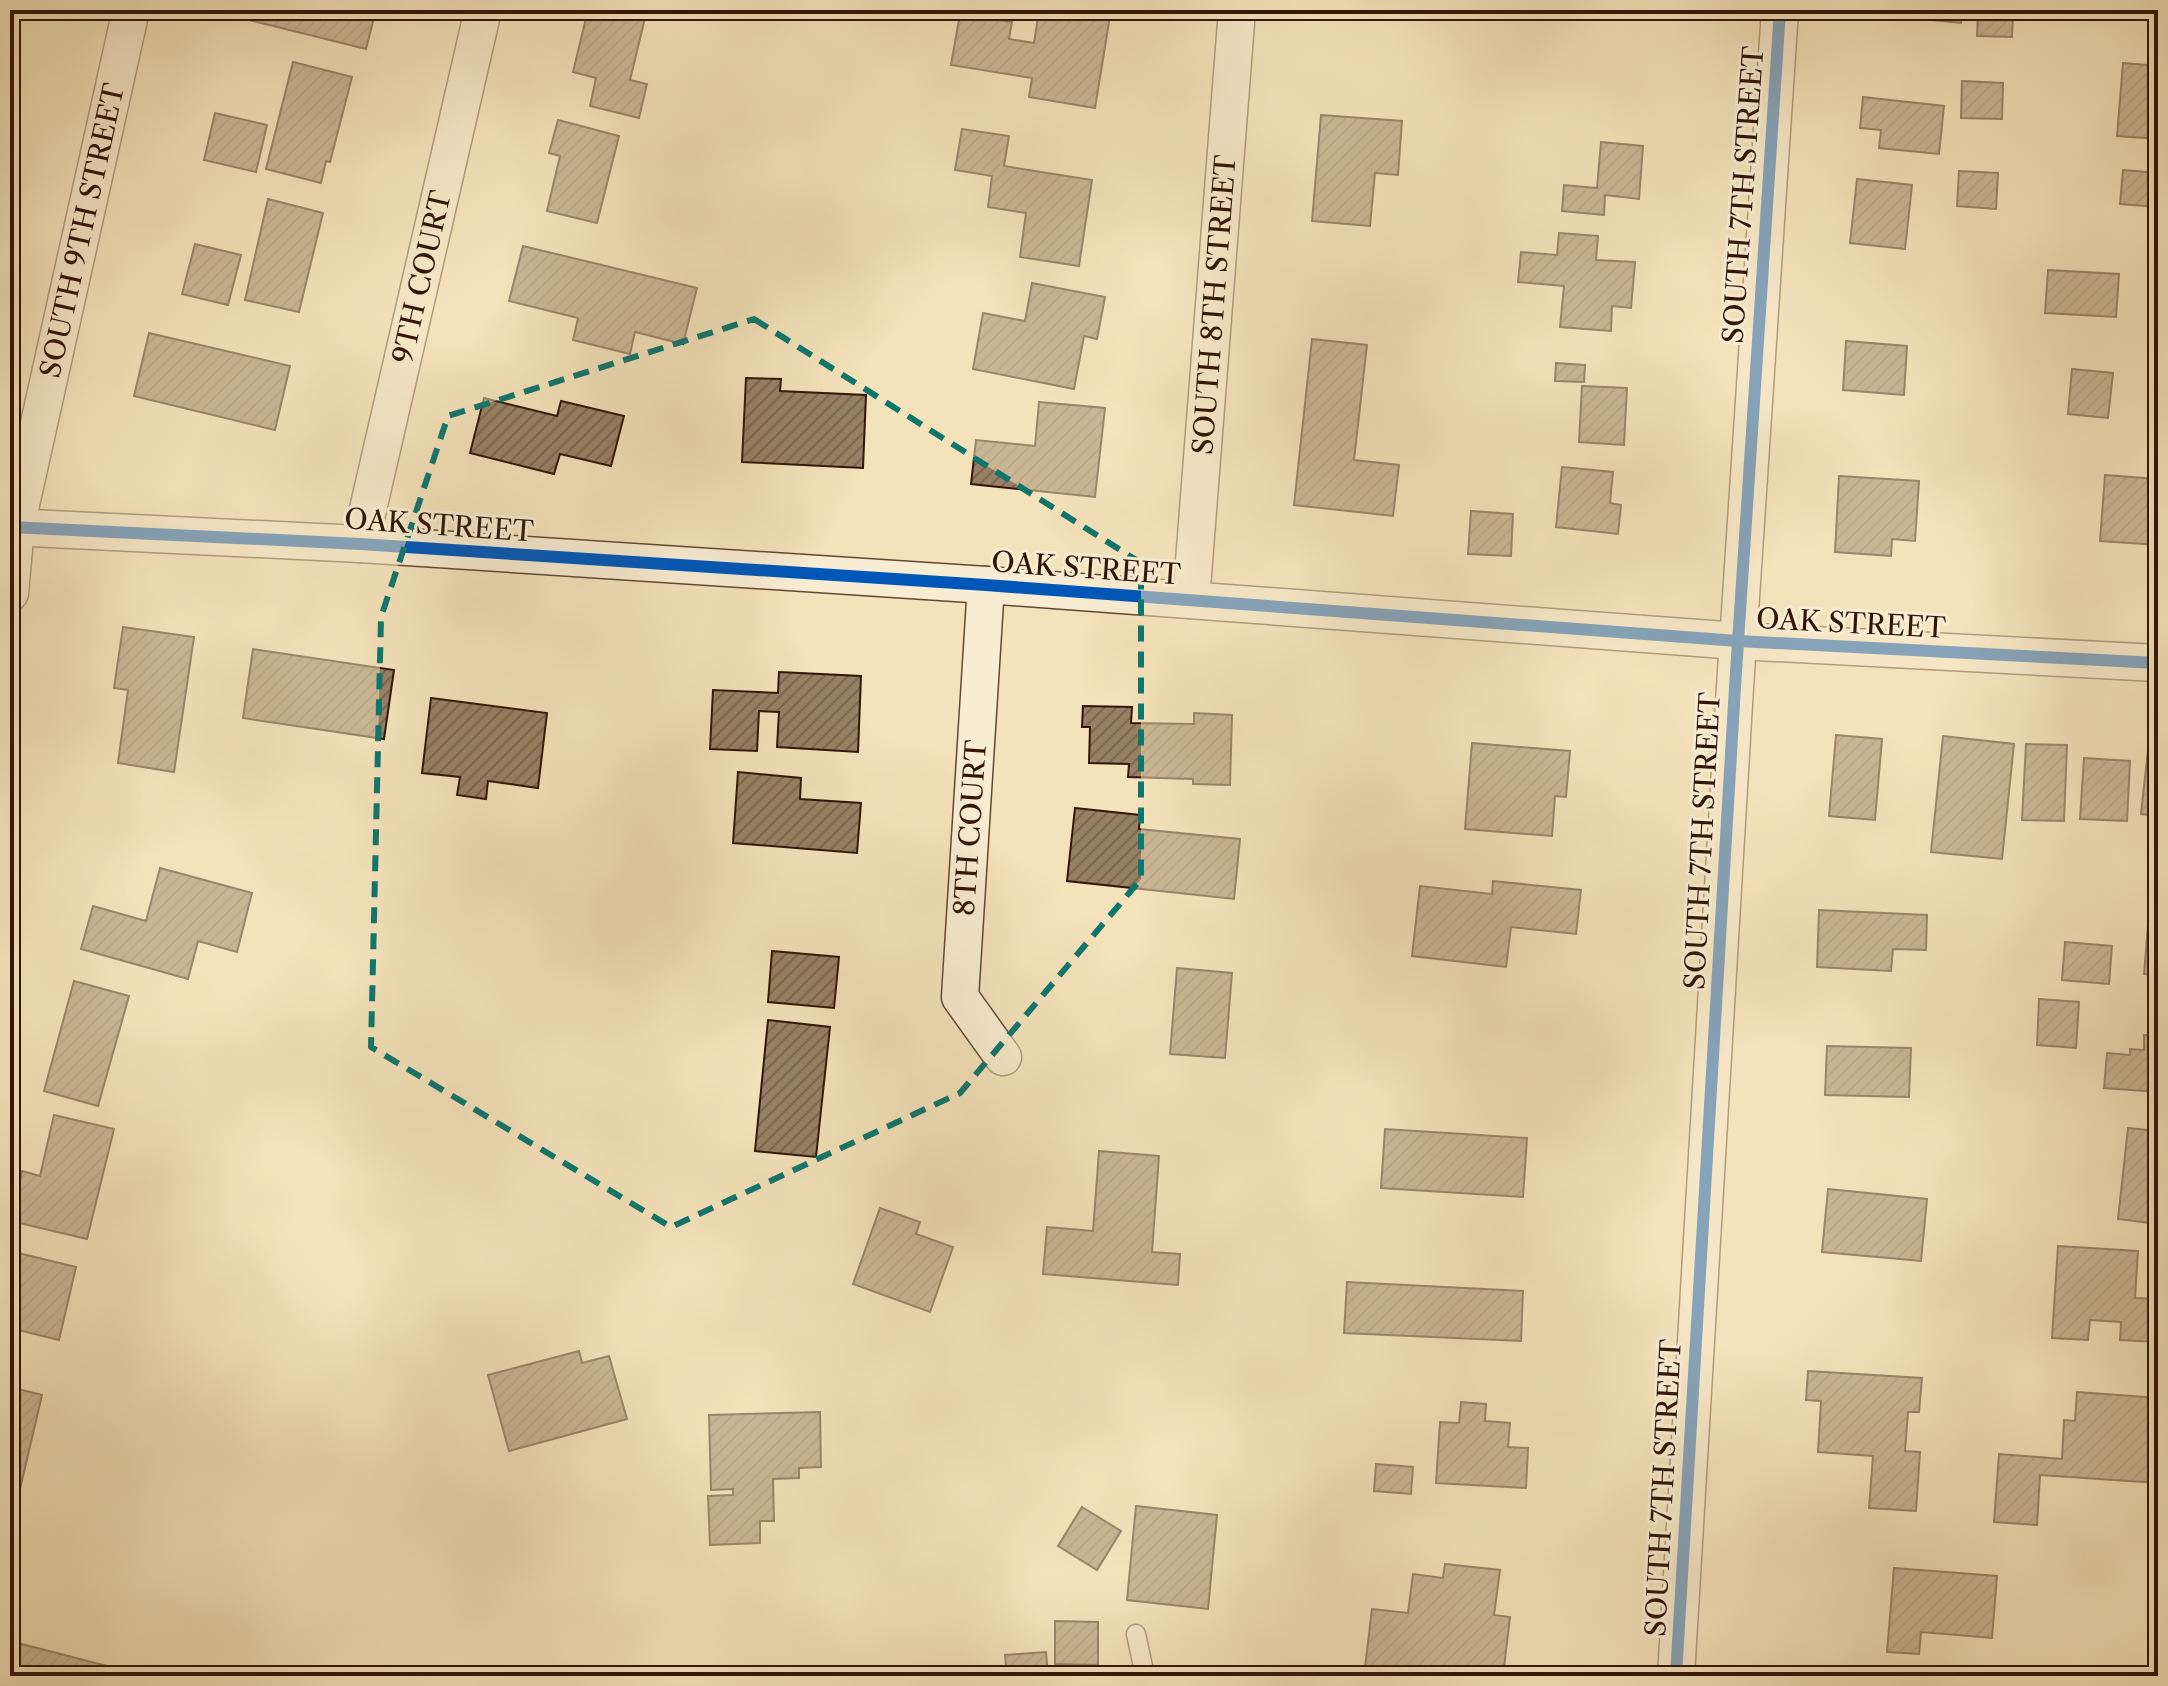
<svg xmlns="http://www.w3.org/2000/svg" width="2168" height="1686" viewBox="0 0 2168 1686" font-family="'Libre Caslon Text',serif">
	<defs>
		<pattern id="building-hatch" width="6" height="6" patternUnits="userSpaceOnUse" patternTransform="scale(2)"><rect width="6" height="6" fill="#978064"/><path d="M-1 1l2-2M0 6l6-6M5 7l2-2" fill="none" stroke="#7c6850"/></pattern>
	</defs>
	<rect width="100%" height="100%" fill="#f4e2ba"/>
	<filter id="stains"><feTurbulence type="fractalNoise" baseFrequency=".0025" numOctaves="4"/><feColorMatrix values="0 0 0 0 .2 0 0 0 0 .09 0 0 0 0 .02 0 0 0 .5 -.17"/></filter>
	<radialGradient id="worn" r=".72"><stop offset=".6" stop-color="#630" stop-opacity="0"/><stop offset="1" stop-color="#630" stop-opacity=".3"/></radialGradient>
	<g fill="url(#building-hatch)" stroke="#321507" stroke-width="2">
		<polygon points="247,10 376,10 366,49 245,19"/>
		<polygon points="588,10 647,10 630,80 647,84 639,118 590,106 596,78 573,72"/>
		<polygon points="1039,10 1111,10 1095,108 1029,97 1032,78 951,65 960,14 1012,22 1009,39 1034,43"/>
		<polygon points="1632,10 1673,10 1673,18 1632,17"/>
		<polygon points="1850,10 1962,10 1961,23 1850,12"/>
		<polygon points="1978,10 2013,10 2012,37 1977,36"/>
		<polygon points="293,62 352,77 330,162 326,161 321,183 266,169"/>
		<polygon points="2123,63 2158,66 2158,139 2117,136"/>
		<polygon points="1962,81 2003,83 2002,119 1961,118"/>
		<polygon points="1863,97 1944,106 1939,154 1879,148 1881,130 1860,128"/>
		<polygon points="215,113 267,125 256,172 204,160"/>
		<polygon points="1321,115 1402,121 1398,175 1375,173 1370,226 1312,221"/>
		<polygon points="558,120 619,136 597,223 547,211 560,156 549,153"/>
		<polygon points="962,129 1009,136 1004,166 1092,180 1079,266 1020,257 1026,213 988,207 992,176 955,170"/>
		<polygon points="1601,142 1643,146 1639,199 1605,195 1604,215 1562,211 1564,185 1597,188"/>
		<polygon points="2123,170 2158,173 2158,207 2120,204"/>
		<polygon points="1959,171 1998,173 1996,209 1957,206"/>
		<polygon points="1857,179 1912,185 1905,249 1850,243"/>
		<polygon points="268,199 323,213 299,312 245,300"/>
		<polygon points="1559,233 1598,236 1596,260 1635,262 1631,308 1612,306 1611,331 1560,327 1564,286 1518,282 1521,252 1557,255"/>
		<polygon points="195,244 241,255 228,305 182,294"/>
		<polygon points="523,246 697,288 683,344 635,332 630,354 573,340 578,318 509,301"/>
		<polygon points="2048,270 2119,274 2116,317 2045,313"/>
		<polygon points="1032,283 1105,297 1097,339 1084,336 1074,389 973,369 983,313 1025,321"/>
		<polygon points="149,333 290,366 275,430 134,396"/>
		<polygon points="1312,339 1367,345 1354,460 1399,465 1393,516 1294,505"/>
		<polygon points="1846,341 1907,346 1904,395 1843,390"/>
		<polygon points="1556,363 1585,365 1584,382 1555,381"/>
		<polygon points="2072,369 2113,373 2108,418 2068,414"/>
		<polygon points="746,378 781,379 780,391 866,395 863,468 742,462"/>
		<polygon points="1582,386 1627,388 1624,445 1579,442"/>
		<polygon points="484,398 557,416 561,401 624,416 611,466 560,454 554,474 470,453"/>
		<polygon points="1039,402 1105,408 1095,497 971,484 976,440 1035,446"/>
		<polygon points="1562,467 1613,472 1610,503 1621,505 1618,534 1556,527"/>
		<polygon points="2105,475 2158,479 2158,545 2100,541"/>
		<polygon points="1839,476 1919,481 1915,541 1892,539 1891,556 1835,552"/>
		<polygon points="1471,511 1513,514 1511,556 1468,554"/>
		<polygon points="123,627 194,637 174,772 118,763 128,690 114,688"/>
		<polygon points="253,649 394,670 384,739 243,718"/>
		<polygon points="779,672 861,676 858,752 777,747 779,712 759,711 757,751 710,749 713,690 778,693"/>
		<polygon points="431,698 547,713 538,788 488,781 486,799 457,795 460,777 422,773"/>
		<polygon points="1083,706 1132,707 1131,723 1194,724 1194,713 1232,715 1230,785 1193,784 1193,779 1128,777 1129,764 1089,763 1090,727 1082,727"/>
		<polygon points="1836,735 1882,739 1875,820 1829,816"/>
		<polygon points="1943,736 2014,744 2002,859 1931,852"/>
		<polygon points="1472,743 1570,751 1566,797 1555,796 1552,836 1465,829"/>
		<polygon points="2026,744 2067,745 2064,821 2022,820"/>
		<polygon points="2148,750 2158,751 2158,816 2141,814"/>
		<polygon points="2084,758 2130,761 2127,821 2080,819"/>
		<polygon points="738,772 801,778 800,799 861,803 857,853 733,843"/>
		<polygon points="1075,808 1140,815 1139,829 1240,839 1234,899 1067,881"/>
		<polygon points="160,868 252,893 237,952 198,941 188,979 81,949 93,906 146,921"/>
		<polygon points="1493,881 1581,890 1576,934 1511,927 1506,967 1412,956 1420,886 1492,894"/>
		<polygon points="1819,910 1927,915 1926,950 1893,949 1891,971 1817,967"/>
		<polygon points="2148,925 2158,926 2158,975 2144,974"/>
		<polygon points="2065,942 2112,946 2109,984 2062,980"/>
		<polygon points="772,951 839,957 834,1008 768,1002"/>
		<polygon points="1177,968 1232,973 1225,1058 1170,1054"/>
		<polygon points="74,981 129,996 98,1106 44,1091"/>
		<polygon points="2039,999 2079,1002 2076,1048 2037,1045"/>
		<polygon points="768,1020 830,1027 816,1157 755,1151"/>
		<polygon points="2144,1035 2158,1036 2158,1092 2104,1088 2107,1053 2130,1055 2130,1049 2144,1050"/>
		<polygon points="1827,1046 1911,1048 1909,1097 1825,1095"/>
		<polygon points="54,1115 114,1129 87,1239 11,1221 22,1171 40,1176"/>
		<polygon points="2128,1128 2158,1131 2158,1224 2118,1219"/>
		<polygon points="1385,1129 1527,1138 1523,1197 1381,1188"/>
		<polygon points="1099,1151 1159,1156 1152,1252 1180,1254 1178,1285 1043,1274 1047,1227 1093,1231"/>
		<polygon points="1828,1189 1927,1199 1921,1261 1822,1252"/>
		<polygon points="880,1208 920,1222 916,1234 953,1247 930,1312 853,1284"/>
		<polygon points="2058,1246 2138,1251 2135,1298 2158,1299 2158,1342 2120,1340 2121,1322 2090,1320 2088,1340 2052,1338"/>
		<polygon points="10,1251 76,1267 59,1340 10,1328"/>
		<polygon points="1347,1282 1523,1291 1521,1341 1344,1333"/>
		<polygon points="579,1351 582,1363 609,1356 627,1419 509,1451 488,1375"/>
		<polygon points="1808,1371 1922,1378 1919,1412 1908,1412 1905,1451 1920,1452 1916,1511 1869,1508 1873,1456 1818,1452 1821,1401 1806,1400"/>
		<polygon points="10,1387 42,1395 17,1502 10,1500"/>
		<polygon points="2077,1392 2158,1398 2158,1483 2040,1475 2037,1525 1994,1522 1999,1454 2062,1459 2064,1420 2075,1421"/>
		<polygon points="1461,1402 1486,1404 1485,1421 1510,1423 1508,1447 1528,1448 1526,1488 1436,1483 1440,1422 1459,1423"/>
		<polygon points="820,1412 821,1467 799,1468 799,1478 773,1479 774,1521 760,1521 760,1543 710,1545 708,1496 733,1495 733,1489 711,1490 709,1415"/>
		<polygon points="1376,1464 1413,1467 1411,1494 1374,1491"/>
		<polygon points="1136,1506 1217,1515 1208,1609 1127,1600"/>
		<polygon points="1082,1507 1121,1531 1097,1570 1058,1546"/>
		<polygon points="1445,1564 1500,1570 1494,1615 1510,1617 1503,1676 1364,1676 1372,1609 1408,1613 1413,1574 1443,1578"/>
		<polygon points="1894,1568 1997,1576 1992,1638 1921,1632 1919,1654 1887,1652"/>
		<polygon points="1055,1621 1098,1622 1098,1665 1055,1664"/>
		<polygon points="10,1641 111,1667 109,1676 10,1676"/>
		<polygon points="1046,1652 1048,1676 1007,1676 1005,1655"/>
	</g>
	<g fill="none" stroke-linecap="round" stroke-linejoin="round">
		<defs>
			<polyline id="service" points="1136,1634 1145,1676"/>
			<g id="minor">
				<polyline points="10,527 360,544 986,585 1738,641 2158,663"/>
				<path id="s1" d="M 360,544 L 483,10"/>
				<polyline points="986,585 960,997 1003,1057"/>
				<path id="s2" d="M 10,593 L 16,527 L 131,10"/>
				<path id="s3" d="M 1191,600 L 1237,10"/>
				<polyline points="1676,1676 1735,687 1780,10"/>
			</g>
		</defs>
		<use href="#service" stroke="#624834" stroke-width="21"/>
		<use href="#minor" stroke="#624834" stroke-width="39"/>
		<use href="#service" stroke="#f8ecd2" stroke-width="18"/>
		<use href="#minor" stroke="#f8ecd2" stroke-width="36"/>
		<defs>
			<g id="cycleway">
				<polyline points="10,527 360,544 986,585 1738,641 2158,663"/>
				<polyline points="1676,1676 1735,687 1780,10"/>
			</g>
		</defs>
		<use href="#cycleway" stroke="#f8ecd2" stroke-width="17"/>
		<use href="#cycleway" stroke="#0057b8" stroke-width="12"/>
	</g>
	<path d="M0 0H2168V1686H0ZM 754,319 L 1141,563 L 1141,879 L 960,1093 L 671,1227 L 371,1047 L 381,617 L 448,416 Z" fill="#f4e2ba" fill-opacity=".55" fill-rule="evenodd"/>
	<path fill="none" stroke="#0f766e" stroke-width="6" stroke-dasharray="16 10" stroke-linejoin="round" d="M 754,319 L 1141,563 L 1141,879 L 960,1093 L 671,1227 L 371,1047 L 381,617 L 448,416 Z"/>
	<g text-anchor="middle" stroke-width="6" stroke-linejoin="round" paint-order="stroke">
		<g font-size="28" fill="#321507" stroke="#f8ecd2">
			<text transform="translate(1743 195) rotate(-86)" y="10">SOUTH 7TH STREET</text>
			<text dy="10" stroke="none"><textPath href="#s2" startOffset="370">SOUTH 9TH STREET</textPath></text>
			<text dy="10" stroke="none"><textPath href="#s1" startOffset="274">9TH COURT</textPath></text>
			<text dy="10" stroke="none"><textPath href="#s3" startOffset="296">SOUTH 8TH STREET</textPath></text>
			<text transform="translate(439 525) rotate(4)" y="10">OAK STREET</text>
			<text transform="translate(1086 568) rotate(4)" y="10">OAK STREET</text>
			<text transform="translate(1851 623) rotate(3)" y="10">OAK STREET</text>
			<text transform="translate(970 828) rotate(-86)" y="10">8TH COURT</text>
			<text transform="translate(1702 841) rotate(-87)" y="10">SOUTH 7TH STREET</text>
			<text transform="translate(1663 1488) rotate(-87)" y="10">SOUTH 7TH STREET</text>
		</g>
	</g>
	<rect width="2168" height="1686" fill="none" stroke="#f4e2ba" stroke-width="40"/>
	<rect x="12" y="12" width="2144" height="1662" fill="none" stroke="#321507" stroke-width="4"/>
	<rect x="20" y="20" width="2128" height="1646" fill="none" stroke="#321507" stroke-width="2"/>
	<rect width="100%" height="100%" filter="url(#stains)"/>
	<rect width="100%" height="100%" fill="url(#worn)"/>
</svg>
